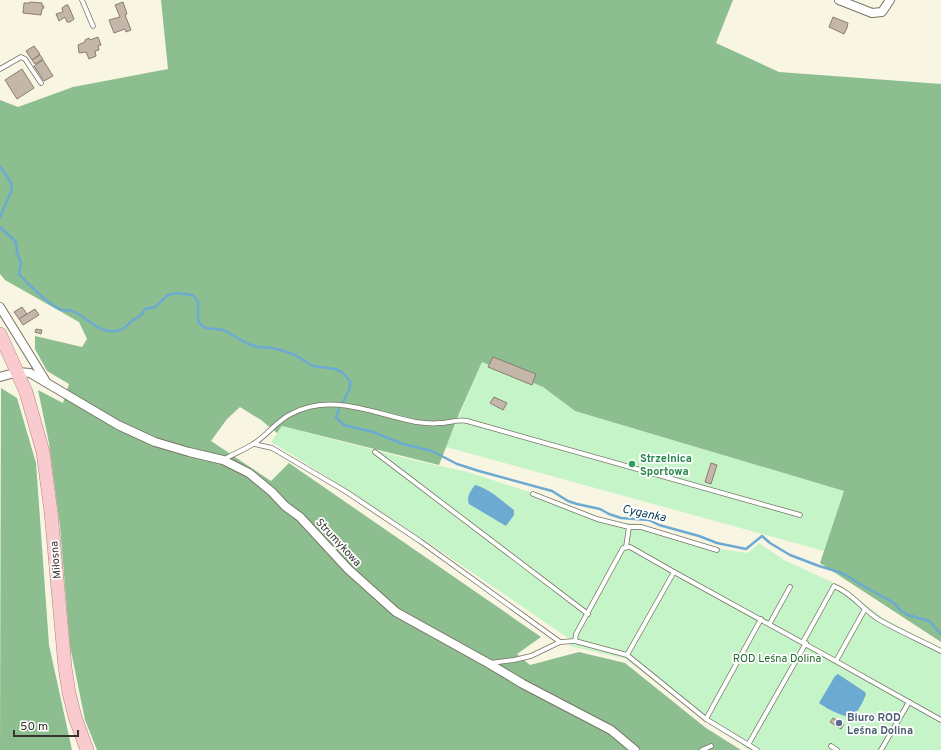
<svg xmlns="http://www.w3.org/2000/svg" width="941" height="750" viewBox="0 0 941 750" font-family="Overpass,sans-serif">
	<rect width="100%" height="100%" fill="#f9f5e3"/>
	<g fill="#c6f4c9">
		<polygon points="482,362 543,387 575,411 844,491 824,551 446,447"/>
		<path d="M 282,426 L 413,460 L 468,472 L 545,497 L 599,518 L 617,522 L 638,524 L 721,549 L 748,553 L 759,543 L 784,560 L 843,587 L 883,618 L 941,648 L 941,750 L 750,750 L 705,721 L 626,659 L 570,646 L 568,638 C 470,571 373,504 271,442 Z"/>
	</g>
	<g fill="#8cbe90">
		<polygon points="161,0 733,0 716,43 779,72 941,84 941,642 820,563 844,491 575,411 543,387 482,362 459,414 439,465 282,426 277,433 261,420 240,407 227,419 211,441 271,481 289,463 541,637 517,654 530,665 579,652 625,663 706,728 741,750 97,750 85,720 70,646 60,526 49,443 38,390 63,403 69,384 47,371 35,349 35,336 82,347 87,339 79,322 5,280 0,274 0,100 18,107 73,87 168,69"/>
		<polygon points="1,388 17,398 36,463 49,645 72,750 0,750"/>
	</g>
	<g fill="#6daad1">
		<path d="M 475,485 C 490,489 502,501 514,510 L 514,515 L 506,526 L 469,504 C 466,497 471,490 475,485 Z"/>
		<path d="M 838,674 L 865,692 L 866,694 C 864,700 858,712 853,716 C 847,720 824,707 819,703 L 835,676 Z"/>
	</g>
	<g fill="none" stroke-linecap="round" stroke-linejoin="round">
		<g stroke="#6daad1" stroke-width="2.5">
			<polyline points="0,166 11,183 12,189 0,217"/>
			<path d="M 0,227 L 16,242 L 17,253 L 21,263 L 19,274 C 27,283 51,307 62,310 C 67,311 71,309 76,313 C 90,320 102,336 120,330 C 125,329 128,324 132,321 C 140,315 139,319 145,309 L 155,307 L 168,295 L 177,293 L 193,295 L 198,302 L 198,319 L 199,323 L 205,328 L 224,330 L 248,344 L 258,347 L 273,348 L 287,352 L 295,355 L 313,366 L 335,369 L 342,372 L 350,381 L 350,388 L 343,402"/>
			<polyline points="339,409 336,417 344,425 373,432 403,444 432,451 457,464 479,471 552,491 568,501 577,504 600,509 609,514 621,518 649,520 659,525 699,536 717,543 746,549 762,536 770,543 790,555 819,566 839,572 851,578 858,583 894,603 901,611 908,615 929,621 941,634"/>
		</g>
	</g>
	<g fill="#c4b6a9" stroke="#897c70">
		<polygon points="30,2 42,3 42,6 44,6 43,9 42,9 41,15 23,13 24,3 30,3"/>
		<polygon points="123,2 127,14 125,15 131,30 126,32 125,29 114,33 109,20 120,17 115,5"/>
		<polygon points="66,5 68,5 74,19 70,22 67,22 65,17 59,21 56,14 63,12 62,8"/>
		<polygon points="833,17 848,23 847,28 844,34 829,27"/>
		<polygon points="98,37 101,45 98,46 99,50 95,51 96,56 89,59 86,52 79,53 78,45 85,42 85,40 89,38 90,40"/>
		<polygon points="34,46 40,54 32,60 26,51"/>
		<polygon points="40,55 43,59 35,64 32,60"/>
		<polygon points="43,60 53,76 44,81 34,66"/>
		<polygon points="22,69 34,88 17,99 5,80"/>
		<polygon points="22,307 27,314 19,319 14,312"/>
		<polygon points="35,309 39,315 23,325 19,319"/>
		<polygon points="36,329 42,330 41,334 35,332"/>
		<polygon points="493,357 536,374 532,385 488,367"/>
		<polygon points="494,397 507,403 503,410 490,403"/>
		<polygon points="711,463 717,465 711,484 705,482"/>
		<polygon points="833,718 844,724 841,729 830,722"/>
	</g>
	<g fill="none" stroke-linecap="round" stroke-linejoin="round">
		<defs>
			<g id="service">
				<polyline points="82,0 93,26"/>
				<polyline points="0,69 21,57 25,59 41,83"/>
				<polyline points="254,444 272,448 345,491 420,541 560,642 531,656 514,660 490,663"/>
				<polyline points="375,452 588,614"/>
				<path d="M 223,460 C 233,454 244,450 253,444 C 267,436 276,421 291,414 C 332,392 374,414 416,422 C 423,423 432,424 440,423 C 449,423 458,419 467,421 L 800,515"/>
				<polyline points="533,494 597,519 629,527 626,547"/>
				<polyline points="629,527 641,527 717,550"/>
				<polyline points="770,623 790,587"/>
				<polyline points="575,641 576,634 623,548 630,547 674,572"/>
				<path d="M 560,642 L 575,641 L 627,655 L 674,572 C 764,621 852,670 941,720"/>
				<path d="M 803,642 L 834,586 C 853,594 861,608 878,619 C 898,631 920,640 941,651"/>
				<polyline points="627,655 706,719 761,619"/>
				<polyline points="836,661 865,609"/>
				<polyline points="706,719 757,750"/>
				<polyline points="748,745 806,643"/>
				<polyline points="831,746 837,750"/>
				<polyline points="702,750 711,746"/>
				<polyline points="881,750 909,702"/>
			</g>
			<g id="minor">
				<polyline points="839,0 872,13 882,12 890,0"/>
				<polyline points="0,307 45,380"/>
				<polyline points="0,377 18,372 30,373 118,425 155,442 189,452 223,460 249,473 272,492 285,506 300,517 348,569 396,612 488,663 523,684 611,730 635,750"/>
			</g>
			<polyline id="primary" points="0,334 26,392 43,452 51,512 65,667 69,693 75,717 87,750"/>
		</defs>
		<use href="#service" stroke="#787565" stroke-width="5.5"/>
		<use href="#minor" stroke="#787565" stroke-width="10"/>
		<use href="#primary" stroke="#b38081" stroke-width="14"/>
		<use href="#service" stroke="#fff" stroke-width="4"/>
		<use href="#minor" stroke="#fff" stroke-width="8"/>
		<use href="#primary" stroke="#facbce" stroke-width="13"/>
	</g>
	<circle fill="#2e9e5b" stroke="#fff" stroke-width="1.5" cx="632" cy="464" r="4"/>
	<circle fill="#5c6f8a" stroke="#fff" stroke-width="1.5" cx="839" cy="723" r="4"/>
	<g text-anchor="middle" stroke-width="3.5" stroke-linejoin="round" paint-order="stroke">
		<g font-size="11" font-weight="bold" fill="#27864d" stroke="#fff" text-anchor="start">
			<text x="640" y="462">Strzelnica<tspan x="640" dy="13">Sportowa</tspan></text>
		</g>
		<g font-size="11" fill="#36342e" stroke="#fff">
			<text transform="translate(339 542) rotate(47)" y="4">Strumykowa</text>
			<text transform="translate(55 560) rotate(-95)" y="4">Miłosna</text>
		</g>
		<g font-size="11" fill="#20682d" stroke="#fff">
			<text x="777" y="662">ROD Leśna Dolina</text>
		</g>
		<g font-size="11" font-weight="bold" fill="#4e5e75" stroke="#fff" text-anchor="start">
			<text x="847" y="721">Biuro ROD<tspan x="847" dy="13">Leśna Dolina</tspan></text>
		</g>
		<g font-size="12" font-style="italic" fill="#073b56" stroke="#fff">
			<text transform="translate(644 513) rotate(12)" y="4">Cyganka</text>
		</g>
	</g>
	<path d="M14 730v6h64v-6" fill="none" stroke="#36342e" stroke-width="2"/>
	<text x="20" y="730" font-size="12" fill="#36342e" stroke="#ffffff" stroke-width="3" paint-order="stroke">50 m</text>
</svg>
